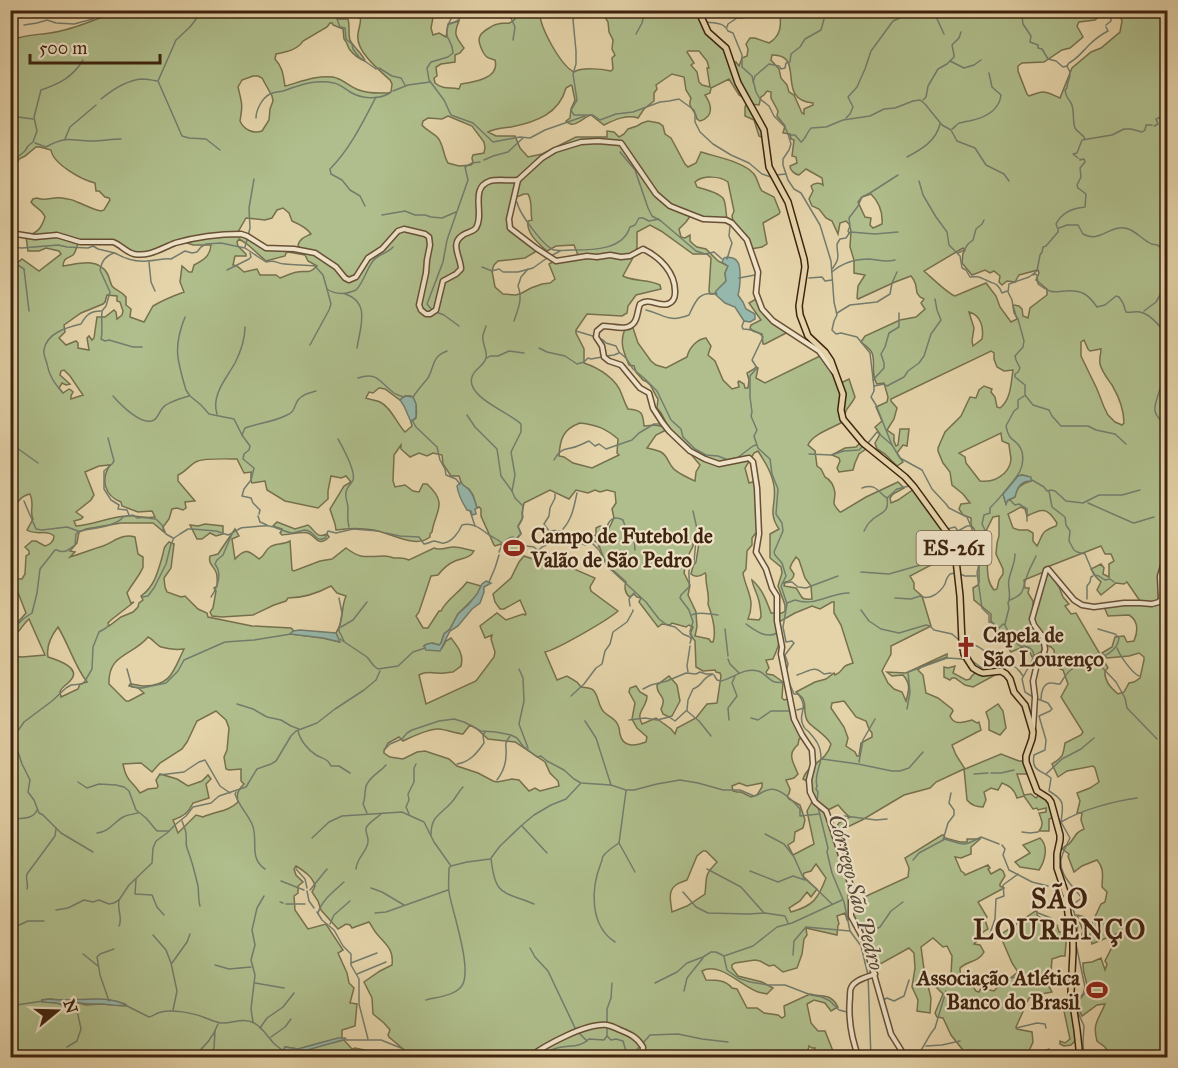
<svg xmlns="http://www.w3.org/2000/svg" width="1178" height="1068" viewBox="0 0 1178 1068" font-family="'IM FELL Great Primer',serif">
	<rect width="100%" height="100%" fill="#e5d3a9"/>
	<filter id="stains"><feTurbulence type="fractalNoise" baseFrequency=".00333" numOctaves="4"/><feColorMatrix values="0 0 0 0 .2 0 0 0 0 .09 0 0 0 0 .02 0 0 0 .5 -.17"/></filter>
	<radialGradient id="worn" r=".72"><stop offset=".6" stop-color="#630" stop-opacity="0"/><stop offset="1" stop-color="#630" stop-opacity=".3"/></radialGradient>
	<g fill="#afbe8c" stroke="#76704e" stroke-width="1.5" fill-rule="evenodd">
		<path d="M 381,10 L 384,15 L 387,17 L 401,11 L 437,11 L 434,12 L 431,28 L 433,35 L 439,33 L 446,37 L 448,24 L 459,21 C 453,35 456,37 464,48 L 460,53 L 455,55 L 455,62 L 441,64 L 436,67 L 437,76 L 434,78 L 435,83 C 444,90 449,87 459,89 L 461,84 C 475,82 500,78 495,60 C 489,58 486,58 483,52 C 477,40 477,35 489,28 C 491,27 495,24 498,24 C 506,21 507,27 515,19 L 514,11 L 540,11 C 538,25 561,66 574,72 C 582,67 602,69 611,71 L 613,69 L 612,58 L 615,55 L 612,49 L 613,40 L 609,32 L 608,22 L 601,11 L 697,11 L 706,34 L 723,49 L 762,129 L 763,138 L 759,136 L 754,120 L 745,116 L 745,107 L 747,102 L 744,98 L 739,95 L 729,79 L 711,88 L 710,93 L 705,95 C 712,105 714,117 700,121 L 697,119 C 695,108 687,109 691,98 L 686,90 L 684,77 L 672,74 L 656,85 L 657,89 L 654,93 L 654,101 L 644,109 L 638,118 C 627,114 614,120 604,125 L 591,115 C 583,117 574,130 566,121 L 570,118 L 571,109 L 575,100 L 572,86 L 571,85 L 566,88 C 559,114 536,122 511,127 C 503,128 496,128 488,132 L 496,136 L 515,136 L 520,148 L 528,157 L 542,154 L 576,137 L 607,137 L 607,131 L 614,132 L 619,137 L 624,134 L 628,129 L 637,126 L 642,123 L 648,121 L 659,123 L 663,126 L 665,134 L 671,138 L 685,164 L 688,167 L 696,163 L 701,152 C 717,157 744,162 754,174 C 758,179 758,186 762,191 L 774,197 L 780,212 L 779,214 L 763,223 L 767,244 L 762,247 L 751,249 L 733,221 L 732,216 L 734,211 L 728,182 C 720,176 703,175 695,182 L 697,187 C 703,189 722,193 724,200 C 726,205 726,214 727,220 L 708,221 L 691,215 L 686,222 L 679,229 L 681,237 L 685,238 L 690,235 L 690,241 L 693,244 L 697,247 L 706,249 L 718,261 L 728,266 L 725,273 L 726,281 L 714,294 L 710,294 L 709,291 L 711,258 L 707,254 L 693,254 L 661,231 L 650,225 L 637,232 L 637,247 L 635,254 L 623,276 C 635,282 648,279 660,285 L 661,289 L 636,295 L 628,306 L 627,313 L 622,316 L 587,314 L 576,330 L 576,333 L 584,349 L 584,363 C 599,368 617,379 622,395 C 624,400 625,404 628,409 C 642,410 643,413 644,426 L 655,425 L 665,427 L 666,430 L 656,435 L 647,448 C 651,449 657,450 661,452 C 668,456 668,463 673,468 C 676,472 690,479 695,481 L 696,472 L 700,465 L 669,428 L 661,413 L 657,408 L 658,399 C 653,392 652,383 643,380 L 636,372 L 634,366 L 629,365 C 624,353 619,342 625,329 L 633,328 L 638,343 L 651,361 L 656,365 L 666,368 L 687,357 C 689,348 697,339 706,338 L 711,346 L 708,355 L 715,361 L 723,380 L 732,389 L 739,387 L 738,382 L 739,381 L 744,384 L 745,388 L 748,388 L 749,380 L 747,373 L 754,369 L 756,367 L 758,368 L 756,378 L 765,383 L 822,355 L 833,372 L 841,394 L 843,422 C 832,428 813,434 808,445 L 815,451 L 817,466 L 821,469 L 825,477 C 831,480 834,486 835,493 C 835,495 834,502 834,504 C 835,506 839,511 840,512 L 841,512 L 866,497 L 898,482 L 904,488 L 893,494 L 890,498 L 891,503 L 898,500 L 914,489 L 948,538 L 954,553 L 910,576 L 914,583 L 914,589 L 922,596 L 931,626 L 891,646 L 891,654 L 884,667 L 882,671 L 888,683 L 894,689 L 902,692 L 906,701 C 909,690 911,684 903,675 L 892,676 L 887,672 L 906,673 L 947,654 L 947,657 L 921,667 L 918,670 L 923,675 L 926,693 L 938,698 L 952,709 L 953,711 L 950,716 C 954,726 964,722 972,720 L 977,723 L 979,722 L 981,730 L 952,745 L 956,755 L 965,769 L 1001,754 L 1019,761 L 1025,761 L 1029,774 L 1017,774 L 1024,795 L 1031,794 L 1036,798 L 1039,795 C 1051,801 1050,805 1054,817 L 1049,819 L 1049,831 L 1039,831 C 1044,825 1042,821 1039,813 L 1046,812 L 1046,808 L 1038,810 L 1037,808 L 1033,809 L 1024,796 L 1017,798 C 1014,789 1010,786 1002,783 L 998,790 L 991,788 L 984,792 L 986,800 L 983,807 C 977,807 971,805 967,800 L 964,769 L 936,782 L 930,788 L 904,795 L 862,820 L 835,833 L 851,883 L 849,904 L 908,877 L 909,868 L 905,858 L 942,835 L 944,835 L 945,838 L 960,842 L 967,842 L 967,839 L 980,839 L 971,847 L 971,854 L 961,858 L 955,857 L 961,871 L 964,873 L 965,875 L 988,865 L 990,868 L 988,869 L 991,874 L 1000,869 L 1003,871 L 1005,876 L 1000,884 L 1000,886 L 1004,888 L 978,902 L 987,917 L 985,920 L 988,929 L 975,937 L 977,941 L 974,944 L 980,945 L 984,952 C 979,962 967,961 960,968 C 960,982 967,976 972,984 C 973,986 974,989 976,991 L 979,992 L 981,988 L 994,991 L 1002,982 L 1009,979 L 1018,972 L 1012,963 L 1000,935 L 1037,910 L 1037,915 L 1046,922 L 1057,925 L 1059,932 L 1063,932 L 1067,930 L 1065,956 L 1061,956 L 1052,959 L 1051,972 L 1046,976 L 1046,981 L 1052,992 L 1036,995 L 1029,998 L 1016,1027 L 1017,1029 L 1032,1032 L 1033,1042 L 1028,1053 L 1038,1057 L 978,1057 L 973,1050 L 966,1054 L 951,1035 L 943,1018 L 937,1017 L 935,1013 L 943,994 L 933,984 L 939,978 L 951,975 L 952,956 L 947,946 L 943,947 L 933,938 L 921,947 L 924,969 L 931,998 L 930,1013 L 917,1011 L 918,1000 L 912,987 L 915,968 L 914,953 L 909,948 L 873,968 L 862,932 L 852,918 L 847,920 L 845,913 L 837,916 L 839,924 L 838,925 L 837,935 L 806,928 L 807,935 L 804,939 L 802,954 L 797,968 L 783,972 L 774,965 L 769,966 L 760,961 L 755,960 L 735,963 L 732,965 L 732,968 L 738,976 L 762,982 L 773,988 L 767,994 C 764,993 761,993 758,992 C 742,987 720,961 702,971 L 706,980 C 716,980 726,980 732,988 L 737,989 L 747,1008 L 757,1008 L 764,1013 L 778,1015 L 782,1018 L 785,1016 L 784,1006 L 810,994 C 822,998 830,992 838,1007 L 831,1011 L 825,1003 L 814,1000 L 807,1004 L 811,1023 L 818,1031 L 825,1031 L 833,1051 L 839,1057 L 814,1057 L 815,1048 L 812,1048 L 809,1046 L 806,1058 L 425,1058 L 415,1053 L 409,1054 L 389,1037 L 388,1035 L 390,1030 L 384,1023 L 373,1014 L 372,998 L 364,982 L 380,971 L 392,965 C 394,949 386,945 377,934 C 374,931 372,926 369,922 L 352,928 L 350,925 L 346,924 L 338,929 L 321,910 L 318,901 L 312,892 L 315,886 C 313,877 304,871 296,866 L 294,869 L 296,875 L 303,882 L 298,886 L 298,893 L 294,896 L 295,910 L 308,929 L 326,924 L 343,950 L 338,953 L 347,973 L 349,983 L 354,988 L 350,1003 L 357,1004 L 355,1026 L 342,1030 L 342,1038 L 332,1040 L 298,1049 L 285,1047 L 286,1052 L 292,1053 L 344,1040 L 352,1049 L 355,1048 L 383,1054 L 390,1054 L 392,1056 L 386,1058 L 11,1057 L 11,656 L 22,657 L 45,655 L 29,619 C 22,625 18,635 11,638 L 11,625 L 18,622 L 26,613 L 13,580 L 11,581 L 11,573 L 13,579 L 22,579 L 25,574 L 26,556 L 29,554 L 29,551 L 25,547 L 32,541 L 36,541 L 45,546 C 50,545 54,541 54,536 C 47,529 36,536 27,530 L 33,519 C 29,511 35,505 30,494 C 18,496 15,507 11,518 L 11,315 L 16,316 L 11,296 L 11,261 L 16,264 L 22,259 L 39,271 L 61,254 L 59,251 L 46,248 L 39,251 L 28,251 L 26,237 C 38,232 41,229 45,217 C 42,209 35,208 31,202 L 33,199 L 37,198 C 46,202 53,196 62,198 C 67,199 73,199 77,202 C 85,205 92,209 101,211 L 104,210 L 110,200 L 109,198 L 105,197 L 99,191 L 96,191 L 95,183 C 82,180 53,164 51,150 L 40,147 L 36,147 L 25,156 L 19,159 L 15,168 L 11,172 L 10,23 L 18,38 C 31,34 38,35 50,33 C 67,31 84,24 100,18 C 111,15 121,15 132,11 ZM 358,11 C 363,21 359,25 358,34 C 355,51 379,70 390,80 L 392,84 L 391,92 L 388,93 C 378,93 368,94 359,90 C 350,87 343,79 333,77 C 317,75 300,82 285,86 C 283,75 283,68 275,59 L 276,54 C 285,52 298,50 303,41 L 327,27 L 330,23 L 332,23 L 333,25 L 343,29 L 344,39 C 348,43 347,46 350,50 C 354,55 359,59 365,61 C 362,53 354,48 350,40 C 348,33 350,26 348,19 L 338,19 L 333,16 L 337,12 L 351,14 ZM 688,51 L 699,51 L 707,61 L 709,68 L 707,68 L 710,87 L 702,85 L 699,82 L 697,72 L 691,65 L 694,63 L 687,52 ZM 253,76 L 258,76 L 262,78 L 272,96 L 273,101 L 270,109 L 269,120 L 262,131 C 253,134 244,130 240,121 C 243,103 242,104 238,87 L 242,80 ZM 448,116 L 472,126 L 484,142 L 485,148 L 484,153 L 473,155 L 472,158 L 473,163 L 471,165 L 459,166 L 448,163 C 443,155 444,146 438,138 C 434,133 427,131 422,125 L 423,121 L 428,118 L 442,119 ZM 524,194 L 528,194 C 533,202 530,212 532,220 L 528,221 C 526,233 538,243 547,251 L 556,246 L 574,245 L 578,255 L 556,260 L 549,264 L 555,279 L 550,283 L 542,284 L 531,288 L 522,293 L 516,295 L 503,294 L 495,287 L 492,271 L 494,265 L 498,261 L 525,258 L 535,252 L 535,249 L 509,226 L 514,198 ZM 283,208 L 289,213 L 292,221 C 299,224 307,228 311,234 C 305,237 300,238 298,245 L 300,249 L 262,246 L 238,232 L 246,218 L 265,220 L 272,218 L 277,210 ZM 239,239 L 247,244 L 266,261 L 285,256 L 286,253 L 288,252 L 305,255 L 308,261 L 317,266 C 308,275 307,270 297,272 C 291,273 286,276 280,278 L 276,275 L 260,275 L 257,269 L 244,272 L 237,266 L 233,265 L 235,256 L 246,256 L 246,254 L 238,246 L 237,242 ZM 184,242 L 193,245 L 211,245 C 210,256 204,260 194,265 L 192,272 L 189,272 L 182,266 L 180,282 L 184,292 C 173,296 163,300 153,306 L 144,322 L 130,317 L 131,309 L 126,305 L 126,297 C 122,291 116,291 112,286 C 110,282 109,276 107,273 C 97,257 78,264 63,266 C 64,257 67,259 73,255 C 76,252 76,248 78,244 L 80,244 C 90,243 104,241 113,243 C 122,246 130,253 139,255 C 153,258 171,246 184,242 ZM 107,295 L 117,296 L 117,301 L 120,302 L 123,311 L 122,315 L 117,319 L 116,312 L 114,310 L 105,317 L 97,317 L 94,338 L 92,340 L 89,336 L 87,338 L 89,350 L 78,348 L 78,343 L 76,341 L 66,345 L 59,338 L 65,332 L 64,325 L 81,313 L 103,304 L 105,302 ZM 64,370 L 70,376 L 83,395 L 71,399 L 71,396 L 73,392 L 71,390 L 69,389 L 63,393 L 59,388 L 62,383 L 66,385 L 70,384 L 60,375 L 61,371 ZM 379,388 L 385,389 L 400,400 L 405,396 L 411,396 C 417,401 417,411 416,418 L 411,422 L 412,426 L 405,432 C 397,424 391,407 380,402 C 376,400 371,400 366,398 L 369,392 L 373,393 ZM 580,423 C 597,425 605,428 618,439 L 617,453 L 619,455 L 592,468 L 573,463 L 564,457 L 559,456 C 560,439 563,429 580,423 ZM 401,445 L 401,449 L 410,457 L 419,453 L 427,456 L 433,453 L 442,455 L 443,464 L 451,476 L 459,476 L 462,485 L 469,489 L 473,495 L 477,508 L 479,507 L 481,509 L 481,516 L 494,545 L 495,546 L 501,544 L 502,548 L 506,547 L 514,558 L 523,551 L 515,540 L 521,534 L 518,526 L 523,517 L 522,513 L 524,503 L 550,490 L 569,499 L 576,490 L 588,493 L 595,490 L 600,492 L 607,490 L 615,492 L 616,503 L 612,509 L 614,518 L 608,530 L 607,530 L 604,527 L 600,526 L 596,528 L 596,536 L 590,534 L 586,536 L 598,543 L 606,564 L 626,582 C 624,587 625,594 630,597 L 634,594 L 637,597 L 641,598 L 639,602 L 658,627 L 662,624 L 670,625 L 672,623 L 686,627 L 689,625 L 693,627 L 690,634 L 695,641 L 696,667 L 703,671 L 715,670 L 716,672 L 720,673 L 721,676 L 717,703 L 707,704 L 696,718 L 677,728 L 675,734 L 671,729 L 656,718 L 642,724 C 635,711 647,708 647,696 L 640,692 L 636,686 L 630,688 L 629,692 L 635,703 L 632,719 L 637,728 L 647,737 L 646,742 C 635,746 623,748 620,734 C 619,729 620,730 618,725 C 615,718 609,717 604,712 C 598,706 599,697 594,691 C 591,687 585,688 581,687 L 577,682 L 567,676 L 557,680 L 545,652 C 556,650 608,620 618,611 L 591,591 L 590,587 L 595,578 L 556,561 L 550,565 L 524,556 L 519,562 L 511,578 L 493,594 L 495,602 L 500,609 L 504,609 L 520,600 L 526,614 L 525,615 L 523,614 L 506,620 L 497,613 L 480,626 L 485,638 L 492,635 L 491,639 L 495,652 L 494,657 L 476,681 L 426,704 L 419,675 C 426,671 430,673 438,673 C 443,674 447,672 453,672 L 461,666 C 464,654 458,647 451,638 L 446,641 L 442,648 L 424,646 L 425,645 L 433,643 L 439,645 L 441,643 L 444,634 L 450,629 L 458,614 L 477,595 L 481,586 L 467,582 C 459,593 447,599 441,611 L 439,611 L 428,628 L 423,628 L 416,616 L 419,612 L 431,576 L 438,575 C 442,570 446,565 453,562 C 460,558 470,559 474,551 C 468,550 460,547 454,547 C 446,547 441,551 434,548 L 409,560 C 403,557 400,558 394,558 C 391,557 387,556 384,556 C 366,556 362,560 346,548 L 332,559 L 320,561 L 294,571 L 292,570 L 290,541 C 283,545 275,543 270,547 C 264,551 266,555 259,559 C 249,551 246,547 235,559 L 232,539 L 239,536 L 235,529 L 218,554 L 210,556 C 208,564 213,565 216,572 C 218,576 217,582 217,586 L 214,588 L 216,591 L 213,608 L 210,612 L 212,616 L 222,617 L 253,615 L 274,605 L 286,601 L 288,598 C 303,598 318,593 331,586 L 337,593 L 346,596 C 340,610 345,619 336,633 L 339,642 L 323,638 L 291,634 L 294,631 L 291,628 L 252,626 L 208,617 L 207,613 L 198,609 L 185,596 L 181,597 L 167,592 L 165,587 L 164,578 L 171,568 L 174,544 L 169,542 C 164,547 164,548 163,554 C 158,571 155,586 141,596 L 143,600 L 139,603 L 138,607 L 133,612 L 121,617 L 109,626 L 108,623 L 111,620 L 134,602 L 131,603 L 127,593 C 130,587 142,572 143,567 C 143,564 143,560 143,557 L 138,554 L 135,537 C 122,533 114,542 103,546 C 92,549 81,554 70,557 L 75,552 L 70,551 L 77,543 L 79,532 L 86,529 L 121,523 L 153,523 L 164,532 L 163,527 L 169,519 L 172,509 L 177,508 L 183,510 L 186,508 L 185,502 L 195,501 L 178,481 L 178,475 C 186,472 191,463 198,461 C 206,458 229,459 237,459 L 244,473 L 251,472 L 251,481 L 252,483 L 265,481 L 267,490 L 285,501 L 318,508 L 328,499 L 328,491 L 331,476 L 341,478 L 346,476 L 351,482 L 344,486 L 330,509 L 335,524 L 336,530 C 348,528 362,528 374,530 C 391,533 415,549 430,537 L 430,534 L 432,532 C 435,511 449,504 427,484 L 423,484 L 419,492 L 413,491 L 405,485 L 395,487 L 393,481 L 394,455 ZM 758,451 C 765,462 772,473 774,486 C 777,504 767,512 779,529 L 770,534 L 770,558 L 781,567 L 782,573 L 778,586 L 785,605 L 785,611 L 782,613 L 771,613 C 767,602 762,588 752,580 C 753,587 757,593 759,601 C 760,606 761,612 761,617 L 759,620 L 748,619 C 756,599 746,591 743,573 L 746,569 L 747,551 L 752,545 L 752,538 L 755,534 L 760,533 L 756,481 L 749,483 L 745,468 L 754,453 ZM 110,465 C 100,480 105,496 121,502 L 122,506 L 138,512 L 152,511 L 155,517 C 146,519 136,515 126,516 C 109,517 93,525 76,526 L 74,521 L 81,519 L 83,517 L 76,512 L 91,500 L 94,495 L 85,472 L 99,466 ZM 695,533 L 700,536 L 696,562 L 693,566 L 691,574 C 695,578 701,576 705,573 L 706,575 C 705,585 710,594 708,604 C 712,615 717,631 713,642 L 711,642 L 709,639 L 695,636 L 697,627 L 696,612 L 688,595 L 690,585 L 684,573 L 687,558 L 693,546 L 693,535 ZM 796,557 L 799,560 L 805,578 L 811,586 L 812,599 C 799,600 803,597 796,588 L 784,586 L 785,582 C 790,582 794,578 794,574 L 790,568 L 792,563 ZM 832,602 L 834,602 L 834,613 L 841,625 L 853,663 C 850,664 846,665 844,667 C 841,671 840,673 835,675 L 834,673 L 826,679 L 815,682 L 796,692 C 798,694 802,697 803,699 C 807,707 802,716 809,723 C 816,730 826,735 831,744 C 826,763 808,763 803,779 L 809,782 L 813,800 L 807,811 L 814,844 L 793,855 L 788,845 L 794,841 L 795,832 L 803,828 L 805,820 L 800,805 L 789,799 L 787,796 L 789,794 L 790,789 L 786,780 L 794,778 L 798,774 C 795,766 788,756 794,749 C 800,741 797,749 799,739 L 802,738 L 788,699 L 784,700 L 782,698 L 783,682 L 773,675 L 767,674 L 766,672 L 769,668 L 766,660 L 773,659 C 774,656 776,653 777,649 C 780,644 779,630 777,623 L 795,613 L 812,606 L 820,609 ZM 58,627 C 69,645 74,665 87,682 L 80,684 L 78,689 L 61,697 C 61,695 60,694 60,692 C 61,687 67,685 70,681 C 83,668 57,660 48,657 C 46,646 51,636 58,627 ZM 148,637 C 153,639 156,645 161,647 C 168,649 177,650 184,649 C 174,669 172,686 144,686 C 139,686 135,684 130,684 L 129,686 L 138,688 L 144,693 L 129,701 L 126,701 L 109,684 C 108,653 133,656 148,637 ZM 844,701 L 856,717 L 866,721 L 869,729 L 872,733 L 872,737 L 861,743 L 859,756 L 857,756 L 855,752 L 846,746 L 848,738 L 844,727 L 831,708 L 832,703 ZM 216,711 L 226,720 L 229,728 L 227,750 L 224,757 L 226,769 L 229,770 L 241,769 L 241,781 L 244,784 C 238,790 236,794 238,802 C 228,812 216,811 203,817 L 196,815 L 178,833 L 173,820 C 184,816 188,813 193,803 L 209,798 L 206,784 L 211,779 L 208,775 L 202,781 L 188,786 L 177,779 L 160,774 L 156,780 L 158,786 L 157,788 L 148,789 L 140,793 C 132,781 126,781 123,764 L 141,763 L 152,772 L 160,763 L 182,749 L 187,742 L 197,721 ZM 470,725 L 476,728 L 488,739 L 515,742 L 545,762 L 550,773 L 558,781 L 559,786 L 540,791 L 535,788 L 529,791 L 519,780 L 512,779 L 497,782 L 493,781 L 478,773 L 457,766 L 449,759 L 425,751 L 417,752 L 403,759 L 390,757 L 384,753 L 384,751 L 388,743 L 399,737 L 403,741 C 411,737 431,728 439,729 C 447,730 455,733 463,734 ZM 739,783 L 747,786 L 762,783 L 762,787 L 757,795 L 751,797 L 741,792 L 737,792 L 733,791 L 732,786 ZM 838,805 C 842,809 845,814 850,817 L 839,823 L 834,830 L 828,810 ZM 703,851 L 706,851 L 717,862 C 704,876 707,875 705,894 L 687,906 L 672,912 C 671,903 667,891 676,885 C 679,882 683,882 687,880 L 697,856 ZM 816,864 L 826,878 C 818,899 813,906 791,912 L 789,908 L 800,901 L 807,892 L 811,897 L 817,889 L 803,877 L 804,873 L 811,871 ZM 50,999 C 75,1003 101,995 125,1004 L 125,1006 L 101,1004 L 86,1005 L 75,1002 L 71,1006 L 67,1006 L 57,1003 L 42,1001 L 42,1000 Z"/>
		<path d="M 1160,10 L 1167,19 L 1167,1057 L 1107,1057 C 1107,1045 1105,1048 1097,1041 C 1092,1023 1099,1019 1105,1004 L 1097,1005 L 1082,1016 L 1079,1010 L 1077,1002 C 1096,984 1082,983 1083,963 L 1092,962 L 1101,958 L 1105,970 L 1107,964 L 1105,961 L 1114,943 L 1116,934 L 1092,944 L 1090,934 L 1081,937 L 1083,931 L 1077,915 L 1085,917 L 1089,924 L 1092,923 L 1101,904 L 1105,902 L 1107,892 L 1102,887 C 1102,877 1105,869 1097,860 L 1082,866 L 1074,872 L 1068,856 L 1069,854 L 1062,849 C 1064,847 1066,845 1069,844 C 1076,837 1074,833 1084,829 L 1081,820 L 1082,813 L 1077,813 L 1080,801 L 1077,793 L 1090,788 L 1099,782 L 1095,768 L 1093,766 L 1067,771 L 1058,777 L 1052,764 C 1063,757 1063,756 1065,743 L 1081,735 L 1083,732 L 1061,697 L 1068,684 L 1063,670 L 1060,669 C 1056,662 1054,658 1054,650 L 1051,647 L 1044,645 L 1041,652 L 1032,657 L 1028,648 L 1025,646 L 1011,652 C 1007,646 1003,640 1000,634 C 996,629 996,625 991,621 L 991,614 L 974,600 L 973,588 L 978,585 L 979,582 L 979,560 L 981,556 L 985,555 L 987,558 C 988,569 986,581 994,590 L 997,589 L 999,580 L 1003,574 L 1003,569 L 996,554 L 997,543 L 999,536 L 999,516 L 993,517 L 985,533 L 986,540 L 982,545 L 981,548 L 979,549 L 976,532 L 971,525 L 971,518 L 963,515 L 959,509 L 961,504 L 970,503 L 963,494 L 952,485 L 950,472 L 943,463 L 938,451 L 938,448 L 945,432 L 961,416 L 970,397 L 976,398 L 979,390 L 984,386 L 992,389 L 991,392 L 995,397 L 997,407 L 1000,408 C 1011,400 1011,383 1013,370 L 1004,371 L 997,367 L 994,359 L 994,353 L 991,351 L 891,399 L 891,401 L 897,408 L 894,419 L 887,430 L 894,435 L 894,441 L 896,446 L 898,445 L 900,429 L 909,429 L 907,446 L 903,445 L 897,453 L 903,462 L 897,466 L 885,454 L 877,449 L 875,443 L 880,434 L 875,427 L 882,421 L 876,407 L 887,402 L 888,397 L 884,383 L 877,384 C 870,374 876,363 872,353 C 870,348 865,346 861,342 L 865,336 L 900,320 L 916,317 L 925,309 L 921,303 L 924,299 L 920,297 L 917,293 C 916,286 916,282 911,276 L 895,282 L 858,299 L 857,298 L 858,286 L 865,275 L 854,273 L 854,260 L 850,247 L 851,231 L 849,224 L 846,221 L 840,223 L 838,234 L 832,221 L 826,218 L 819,209 L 812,206 L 809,199 L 813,191 L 811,186 C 814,183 820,182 823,185 L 822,178 L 806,169 L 799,175 C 794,174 790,170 790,166 L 797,163 L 796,157 L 792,156 L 794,140 L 791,139 L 790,134 L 783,133 L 785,126 L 777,116 L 778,111 L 771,98 L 771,92 L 767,91 L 764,95 L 761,97 L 759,105 L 751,104 L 735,75 L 733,62 L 736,62 L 739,66 L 742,58 L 747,56 L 748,49 L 746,44 L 750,38 L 755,38 L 769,43 C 782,35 781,24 780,11 ZM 1106,11 L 1112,12 L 1120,15 L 1122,21 L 1120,32 L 1101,48 L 1091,52 L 1072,68 L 1060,98 C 1044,91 1045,90 1029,96 L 1027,94 L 1018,71 L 1018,66 L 1022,63 L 1044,62 L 1062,50 L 1070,48 L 1083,37 L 1077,26 L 1079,22 L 1095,20 ZM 772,55 C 807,54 774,100 813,103 L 813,105 L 804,109 L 804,114 L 802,113 L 794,95 L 789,92 L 787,85 L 781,78 L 779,69 L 771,60 ZM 871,194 C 880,203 883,212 882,224 L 873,228 L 870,225 L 871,218 L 865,217 L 858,202 L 862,197 ZM 963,248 L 965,250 L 963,253 L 962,263 L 972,275 L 985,270 L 990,273 L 994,271 L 1000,276 L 999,282 L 1002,285 L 1007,281 L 1015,282 L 1019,275 L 1038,270 L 1039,273 L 1036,280 L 1047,289 L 1047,295 L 1030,308 L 1028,318 L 1023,316 L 1022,309 L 1019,306 L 1014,305 L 1013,306 L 1017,319 L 1011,322 L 1000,307 L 996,296 L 986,283 L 955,296 C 947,293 931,277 924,271 ZM 969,312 C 981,315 984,328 982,339 L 973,346 L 972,341 L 974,328 ZM 1084,340 L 1088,349 L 1090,351 L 1101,349 C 1101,354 1099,358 1100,364 C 1102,372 1107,378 1112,385 C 1119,397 1124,409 1124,423 L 1122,425 L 1115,422 L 1108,415 L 1104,407 L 1097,389 L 1081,356 L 1081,342 ZM 1001,433 L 1002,441 L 1009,444 C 1009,449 1011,455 1011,460 C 1009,475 993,483 980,481 L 966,463 L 965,457 L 959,453 ZM 1022,475 L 1027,476 L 1031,481 C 1022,483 1016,487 1015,497 L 1007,501 L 1006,504 L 1003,494 L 1018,476 ZM 1021,507 L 1025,509 L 1027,516 C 1042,508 1047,507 1057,523 L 1056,526 C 1040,532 1044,533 1037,546 L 1033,541 L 1033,533 L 1028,530 L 1019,530 L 1013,528 L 1008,514 ZM 1101,546 L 1105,554 L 1111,554 L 1114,561 L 1109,564 L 1109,577 L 1103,574 L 1104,568 L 1101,564 L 1091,569 L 1096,577 L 1101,582 L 1097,590 L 1101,595 L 1116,583 L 1124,584 L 1127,582 L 1140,601 L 1109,606 L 1105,609 L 1108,616 L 1129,615 C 1139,621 1138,631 1134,641 L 1127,642 L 1124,636 L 1115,637 L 1112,647 L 1102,653 L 1107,658 L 1129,656 L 1139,653 L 1144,657 L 1144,660 L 1140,678 L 1134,682 L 1129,683 L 1124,692 L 1118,694 C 1111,688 1104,681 1105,671 L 1108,668 L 1076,613 L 1071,614 L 1065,606 L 1069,604 L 1063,597 L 1059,587 L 1048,570 L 1033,614 L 1033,601 L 1028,593 L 1029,588 L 1025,588 L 1024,580 L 1044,572 L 1045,568 L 1047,567 Z"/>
		<polygon points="756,299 758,299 763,310 788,332 765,344 763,344 762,334 753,331 750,328 751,325 761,320 749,303"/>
		<path d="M 849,379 L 855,397 C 852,405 842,410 846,419 L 843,414 L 841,383 Z"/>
		<polygon points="860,443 866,449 859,454 855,463 853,470 839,472 837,468 840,461 839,458 832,455 845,448 856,447"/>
		<path d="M 277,522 L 295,529 L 308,525 C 315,530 316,539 327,534 L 329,537 C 318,548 316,536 308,533 C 303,531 288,535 282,535 L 280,533 L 282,530 L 282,529 L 273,526 Z"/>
		<polygon points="205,524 223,526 223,534 216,536 210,533 202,539 197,539 190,525 198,526"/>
		<path d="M 955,666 L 953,673 L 966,680 L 970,679 C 975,668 986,673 997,674 L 973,687 L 965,685 L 955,678 L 952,678 L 950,680 L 944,677 L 944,667 L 948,668 Z"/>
		<path d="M 669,676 L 677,685 L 680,701 L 672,716 L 669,717 L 663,714 L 661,709 C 668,695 656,696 657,685 Z"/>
		<polygon points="998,704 1003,711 1006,728 1000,735 989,730 989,721 986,712"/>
		<path d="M 1040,838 C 1049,846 1045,861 1039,870 L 1020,867 L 1015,862 L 1030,853 L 1023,845 Z"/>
		<polygon points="1071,1009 1077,1039 1071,1045 1064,1046 1060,1044 1060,1041 1065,1043 1070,1039 1064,1011"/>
	</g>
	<g fill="#96b7ab" stroke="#737c6d" stroke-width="1.5">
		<path d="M 727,257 C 731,258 734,257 737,261 C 742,266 740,288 738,295 L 743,302 L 746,309 L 755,314 L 755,319 L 750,322 L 744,321 L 735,307 L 725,303 L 716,295 L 716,291 L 726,281 L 725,273 L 728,266 L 722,262 L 724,258 Z"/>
		<polygon points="405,396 413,397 416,404 416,417 411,422 404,406 400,400"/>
		<path d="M 1022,475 L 1031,477 L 1031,481 C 1021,481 1017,487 1015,497 L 1008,500 L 1006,504 L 1003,494 L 1018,476 Z"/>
		<path d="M 461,482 C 463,487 467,486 470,491 C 474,496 475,502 477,508 L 475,509 L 476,514 L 472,515 L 471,511 L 467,510 C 462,502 458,494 457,486 Z"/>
		<path d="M 486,581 L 491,583 L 484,587 L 484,592 L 480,603 L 472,609 L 458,626 L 450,631 L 440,651 L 426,650 L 424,646 C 428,642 434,643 439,645 L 441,643 L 444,634 L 450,629 L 458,614 L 468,605 L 477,594 L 482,584 Z"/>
		<polygon points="300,630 336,633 340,642 323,638 290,634 293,631"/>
		<path d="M 50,999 C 73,1003 105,993 126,1005 C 117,1007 110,1004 101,1004 C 90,1004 86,1005 75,1002 L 69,1007 L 57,1003 L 42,1002 L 42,1000 Z"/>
		<polygon points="338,1038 345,1038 346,1039 297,1053 286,1052 284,1049 285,1047 298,1049"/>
	</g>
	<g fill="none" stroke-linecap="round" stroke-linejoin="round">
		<g stroke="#737c6d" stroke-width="1.5">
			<polyline points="203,10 190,27 176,40 158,81 182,136 189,138 206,139 220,150"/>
			<path d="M 457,10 C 451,17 444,29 448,38 C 451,44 453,46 453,53 L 448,57 L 431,62 L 427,68 L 429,80 L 444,100 L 451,115 L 473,123 L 493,142 L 520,137 L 530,138 L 545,130 L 585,116"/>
			<polyline points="576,10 573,20 576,51 576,64 573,74 577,100 571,110 574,115 593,115 600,120 616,114 633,112 660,102 669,101 679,99 694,110 695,114 695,122 700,132 713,144 731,155 749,163 762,174 771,177"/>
			<polyline points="693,10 696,15"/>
			<polyline points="933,10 944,34"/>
			<polyline points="1021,10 1023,24 1031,36 1030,42 1038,45 1038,48 1042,49 1048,59 1056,61 1063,67 1067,66 1070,72"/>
			<polyline points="116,12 122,10"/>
			<polyline points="494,12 511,18 515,27 513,40"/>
			<polyline points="337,19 340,27 345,28 346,39 352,44 353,49 359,57 376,69"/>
			<path d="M 706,22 C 714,23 724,22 728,31 L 733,33 L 742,55 L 742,67 L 752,76 L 756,92 L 760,99 L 769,106 L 774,116 L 785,127 L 788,134 L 791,144 L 789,150 L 783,159 L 783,165 L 788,180 L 794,189 L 801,193 L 820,225 L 831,261 L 834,302 L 837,315 L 834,321 L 832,330 L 836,334 L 841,333 L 857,337 L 870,353 L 874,387 L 874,391 L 871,397 L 876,405 L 892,445 L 900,458 L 922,470 L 932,489 L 946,504 L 949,508 L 967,517 L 974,534 L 977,537 L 979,541 L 976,547 L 980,559 L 977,573 L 982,608 L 989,615 L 989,622 L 993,623 L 999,628 L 1003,624 L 1005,625"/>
			<polyline points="450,24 457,21 463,15 469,14 474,16 492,12"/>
			<polyline points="24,25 37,23 47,20 56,23 74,24 93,19"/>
			<polyline points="1106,25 1111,21 1111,17 1114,16 1110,10"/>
			<polyline points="727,27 728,24 737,18 743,18 743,12 745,10"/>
			<polyline points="636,34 642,23 645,10"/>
			<polyline points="950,61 964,68 974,65 981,60"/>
			<path d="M 1067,66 L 1069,63 C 1077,59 1082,52 1088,46 C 1094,40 1100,35 1108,31 L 1106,27"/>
			<polyline points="379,68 392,76 401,78 405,85"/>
			<path d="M 1070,75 C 1069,80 1067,84 1067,88 L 1065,90 C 1066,98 1068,98 1071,103 C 1075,110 1072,121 1075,128 C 1078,133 1083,134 1085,139"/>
			<polyline points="753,82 755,76 769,64 779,66 781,69 785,68 786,63 790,62 791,54 800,47 805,39 821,30 824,19"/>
			<polyline points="393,91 408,85 430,82"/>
			<path d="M 101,99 C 112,90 127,80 142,79 C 147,79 152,80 157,81"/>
			<polyline points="923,100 926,97 928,86 938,69 947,64 954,57 954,55 952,45 959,38 961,32"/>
			<polyline points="10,116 33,119"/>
			<path d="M 256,118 C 256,110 262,98 270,94 C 274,92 279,92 283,91 C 300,85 316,79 334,83 C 340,84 345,89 350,92 C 362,99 378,100 390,93"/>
			<polyline points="846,118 850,114 853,107 848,97 857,87 865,69 871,51 893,21 900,18 905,10"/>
			<polyline points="1154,126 1158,124 1156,119 1161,117 1161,111 1165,112 1164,106 1168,107"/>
			<path d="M 952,129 C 954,128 956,125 959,123 C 960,123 968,121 969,121 C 984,118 999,112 1001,95 L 992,87 L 989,73"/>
			<path d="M 789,135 L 795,135 L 801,142 C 805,140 807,132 811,128 L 826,127 L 843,120 L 870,116 L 884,109 L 895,108 L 913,101 L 920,100 L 925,104 L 942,125 L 951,130 L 957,141 L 975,148 L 986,165 L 1004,174 L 1009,181"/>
			<polyline points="65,139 70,127 96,105"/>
			<path d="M 35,143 L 46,147 C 67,135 70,141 92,141 C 102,141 111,139 121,139"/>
			<polyline points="620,152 635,170 648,208 652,216 661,221 696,251 705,254 714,252 722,259"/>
			<path d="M 907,157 C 922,149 936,141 940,124"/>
			<polyline points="1078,158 1073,154 1077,153 1082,140 1112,135 1124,129 1131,129 1142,132 1145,130 1146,125 1152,125"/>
			<path d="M 1080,159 L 1080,160 L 1084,159 L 1085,162 L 1080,168 L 1081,177 L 1077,185 L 1078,188 L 1086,194 L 1085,207 C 1073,208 1062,212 1056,224 L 1058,229 L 1058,232 L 1046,246 L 1043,247 L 1042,252 L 1040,255 L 1037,271 L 1029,277 L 1009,284 L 1008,292 L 1012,300 L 1014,313 L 1018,319 L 1024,341 L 1023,347 L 1015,356 L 1016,360 L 1020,368 L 1018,372 L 1015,374 L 1015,377 L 1025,385 L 1025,395 L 1033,405 L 1049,410 L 1052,416 L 1061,426 L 1088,426 L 1096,430 L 1115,434 L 1126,444"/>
			<polyline points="484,160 493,156 508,152 523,138"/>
			<path d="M 10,163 L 25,151 L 28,146 L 33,142 L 37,131 L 34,117 L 41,90 C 59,84 73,77 83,60"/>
			<polyline points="776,175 786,174"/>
			<path d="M 919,181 L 923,195 L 936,217 L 947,232 L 949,245 L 960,256 L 962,268 L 966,270 L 970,277 C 978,276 979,277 986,280 C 994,285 997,281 1002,293 L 1007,291"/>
			<path d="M 517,202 C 519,213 543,246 554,250 C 559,251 567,250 573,250 C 593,250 623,250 630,227 L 635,225 L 639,218 L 643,218 L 649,221 L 659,219"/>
			<path d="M 365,206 L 360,196 L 350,190 L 342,180 L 331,174 L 330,169 C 350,149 363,122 376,97"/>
			<polyline points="382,215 405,211 415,215 425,215 431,217 442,218 456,212"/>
			<path d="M 1059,228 L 1067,225 L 1078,225 L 1083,234 C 1098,242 1105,230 1119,228 C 1131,226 1138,236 1148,242 C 1154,246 1150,243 1157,245 C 1162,247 1164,251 1168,254"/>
			<polyline points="849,233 848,231 850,226 849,218 858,206 862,197 870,193 898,175"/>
			<polyline points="1160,245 1168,241"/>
			<path d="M 10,247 L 22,248 L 58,245 L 67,247 L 88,248 L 93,246 L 98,249 L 115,253 C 125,259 135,262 147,261 C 156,261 163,258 171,259 L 185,251 L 192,253 L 197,252 L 201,247 L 206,244 L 221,243 L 245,248 L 266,262 C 277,259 276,264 285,264 C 295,265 305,265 315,266 L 323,275 L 327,289 L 331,304 L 329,310 L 310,345"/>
			<polyline points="245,247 250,228 249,208 254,179"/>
			<path d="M 114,253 C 105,256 102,261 100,270 L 110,292 L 106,306 L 102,311 C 101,319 103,333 101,339 L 105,341 L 109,340 L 133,347 L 142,347"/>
			<polyline points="958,253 964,250 968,244 973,240 976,229 982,224 984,220"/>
			<polyline points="551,256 560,251"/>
			<polyline points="727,259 732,243 729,236 730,226"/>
			<polyline points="10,260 24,269 29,311"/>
			<polyline points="149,262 151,282 155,291"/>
			<polyline points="482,267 492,271 499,269 503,272 518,272 533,268 547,258"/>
			<path d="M 832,269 C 841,257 837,256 837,244 L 840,239 L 846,238 L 850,232 L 875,234 L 898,232"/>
			<polyline points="227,270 249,259 251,257 250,253"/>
			<path d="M 832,272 C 843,262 856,259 870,259 C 879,260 886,263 895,260"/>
			<path d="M 1033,275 L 1035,274 L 1037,275 L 1038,284 C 1042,287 1046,290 1050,291 C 1055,293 1060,291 1065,291 C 1082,290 1088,294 1097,307 L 1105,305 L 1116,296 L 1119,297 L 1123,303 L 1126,312 C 1131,313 1135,311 1140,312 C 1151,314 1164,330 1168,339"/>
			<polyline points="739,278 755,275"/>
			<polyline points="809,278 822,277 825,281 832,280"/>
			<path d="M 327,289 C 336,295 347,294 356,290 C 364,282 366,270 373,261 C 378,254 387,254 393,247"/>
			<path d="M 345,294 C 371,302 360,328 357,348"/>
			<polyline points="432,310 427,304 443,262 447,240 468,180 465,167 472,163 480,162"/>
			<path d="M 646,310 C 666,315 668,323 689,315 C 696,300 699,291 717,294"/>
			<polyline points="1144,311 1156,302 1166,285"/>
			<polyline points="436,312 444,315 459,326"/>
			<polyline points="837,313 850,305 877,302 890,294 892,283 897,272"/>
			<path d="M 185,317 C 173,347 177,360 186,390 L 190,396 L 201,405 L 209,414 L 234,419 L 242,435 L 250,446 L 249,450 L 244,454 L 243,459 L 254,468 L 251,480 L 244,489 L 242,496 L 251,498 L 253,503 L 260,510 L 259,514"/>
			<path d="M 514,321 C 518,309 523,299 518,286 L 521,277 L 528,269"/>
			<path d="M 744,321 L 742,326 L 743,329 C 749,329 759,331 763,337 L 752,360 L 757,368 L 750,376 L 750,397 L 752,412 L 751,416 L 757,430 L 754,436 L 758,448 L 770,459 L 772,474 L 778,489 L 776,514 L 782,523 L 783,531 L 774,552 L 775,555 L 782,563 L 786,576 L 781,586 L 787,604 L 783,627 L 786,642 L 792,641 L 794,643 L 785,655 L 788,664 L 787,668"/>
			<path d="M 486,326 C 486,327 483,334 483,335 C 481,343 488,350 486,358 C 484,366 474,369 472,377 C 465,397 511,413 521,424 L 521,432 L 511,452 L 515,475 L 512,491"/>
			<polyline points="576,331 596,337"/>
			<polyline points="600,339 603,340 606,343 616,346 619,352 626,358 633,369 644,378 657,391 671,420 681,429 683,437 695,449 706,455 718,456 728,460 737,458 753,446 756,445"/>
			<polyline points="539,348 547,352 565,356 577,364 584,362 588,358 591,359 602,357"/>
			<polyline points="606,356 614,355 619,353"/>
			<polyline points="487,358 490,356 498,356 509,351 524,353"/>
			<path d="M 358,378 C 378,371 380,383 394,393 C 397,395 401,396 404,397"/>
			<polyline points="873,380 884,368 884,363 881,354 885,347 889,333 899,327 899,313"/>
			<path d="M 1161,385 C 1156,407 1147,410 1168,427"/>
			<polyline points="874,386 884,384 887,386 904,377 908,371 919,363 924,356 931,334 941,320 937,310 935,299"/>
			<path d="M 63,393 C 55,384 49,376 47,364 C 46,359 43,355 44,350 C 46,333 68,327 81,324 C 86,315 90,311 101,311"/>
			<path d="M 113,396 C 120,404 142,427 154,420 C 159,417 160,408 166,405 C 172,401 182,398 189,396"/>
			<path d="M 413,397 C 417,391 423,384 428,378 C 435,366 431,357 447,351"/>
			<path d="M 217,414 C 211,395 226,379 235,363 C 241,351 245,340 245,327"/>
			<polyline points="467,415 475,427 497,449 501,476 512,491 515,498 523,506 522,520 518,527 521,533 517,539"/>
			<polyline points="412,420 416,427 437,447 440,460 445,469 446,475 456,479 460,484"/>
			<path d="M 242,435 L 245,428 C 259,423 274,422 287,415 C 295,412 294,406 298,400 C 303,394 309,393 316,391"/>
			<polyline points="108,438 114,461 112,464 104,471 104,489 111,500 119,505 118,509 127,510 129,515"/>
			<path d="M 338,439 C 343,448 356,471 353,480 C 351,485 346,487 346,493 C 345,498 348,503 348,508 C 348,515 347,520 349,527"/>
			<polyline points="10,443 38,463"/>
			<polyline points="868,443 877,432 892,445"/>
			<polyline points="809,454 831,455 844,451 859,450 862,447"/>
			<path d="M 554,460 C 563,444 567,452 580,445 C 583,444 586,442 589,441 L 595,446 L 599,444 L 606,449 L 632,440 L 639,433 L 654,424 L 662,424"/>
			<polyline points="1032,480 1044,487 1047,491 1051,490 1055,491 1066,501 1083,503 1099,495 1122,495 1140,490"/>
			<path d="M 862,488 C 877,483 877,492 887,498 C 890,515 878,512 870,522 C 867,524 866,528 864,531"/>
			<polyline points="1049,491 1052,507 1065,517 1066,525 1070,531 1069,541 1074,550 1077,552 1085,554 1094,575 1099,576 1105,580 1110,579 1114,582"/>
			<path d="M 555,494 L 555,498 L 550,508 L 549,516 L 544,524 L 549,531 C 557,530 565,530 569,538"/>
			<polyline points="887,498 897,489 909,486"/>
			<polyline points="1010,500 1015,505 1019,504 1027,509 1027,521"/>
			<polyline points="24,501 36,529 42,530 67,527 78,531"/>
			<polyline points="1088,503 1131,522 1134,523 1154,517"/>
			<polyline points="470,511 475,526"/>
			<polyline points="258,516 260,522 267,525"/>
			<path d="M 563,529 C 572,519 574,507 577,493"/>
			<polyline points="947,529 955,527 958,531 967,526 970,526"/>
			<path d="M 80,531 C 92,528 116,527 123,517 L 133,515 L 137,518 C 144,516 149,519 156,519 L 162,525 L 166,534 L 173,538"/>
			<path d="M 386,533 L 400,536 L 419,537 L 424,544 C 427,544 430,542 434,541 C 437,541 441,544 444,543 C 452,542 459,532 462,525 C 473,522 481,529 489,535 C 494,538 498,540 502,543"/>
			<path d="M 978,537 L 985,530 L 982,524 L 984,515 L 990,513 L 990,508 C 997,501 1016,479 1020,471 C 1023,465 1024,455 1021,449 C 1016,438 1009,443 1006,426 L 1014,411 L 1018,408 L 1018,400 L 1024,396"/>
			<path d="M 598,547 L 605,541 C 605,530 608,512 623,520 L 627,532 L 634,538 L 635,550"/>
			<path d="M 499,552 C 501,546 505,538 513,537 L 526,546 L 534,547 L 538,551 L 542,547 L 557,540 L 570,538 L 585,545 L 592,543 L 599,550 L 608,567 L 646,602 L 659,619 L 667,625 L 675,627 L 683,634 L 690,637 L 691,639"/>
			<polyline points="959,554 976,550"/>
			<polyline points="861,572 889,574 952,556"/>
			<polyline points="960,574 965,576 976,576"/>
			<polyline points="489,582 495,568 499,555"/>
			<polyline points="783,583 792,582 798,587 806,588 838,576"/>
			<path d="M 142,597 L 148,596 L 154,588 L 166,564 L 171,544 L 174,538 L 180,534 L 188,529 L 192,529 L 216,531 L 228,535 C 233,533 237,530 241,528 C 242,528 267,525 269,526 C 277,527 284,532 292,533 C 296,533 301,530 305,530 C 316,531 314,543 325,538 L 328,531 L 336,533 L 353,529 L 378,531"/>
			<path d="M 211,597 C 217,588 223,574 215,564 L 217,560 L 223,555 L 232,534"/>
			<polyline points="339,598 342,613 339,631 344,641"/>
			<path d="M 895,598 L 911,599 L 920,596 C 929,601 940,593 945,584 C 946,580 947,577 950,574 L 955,573"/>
			<polyline points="1087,599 1087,586 1090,582 1091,577 1093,576"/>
			<path d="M 1010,600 C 1026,594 1022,588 1027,576 C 1029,569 1033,563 1036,556"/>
			<path d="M 787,603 L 795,600 C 816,607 828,593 849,593"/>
			<polyline points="630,606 629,599 634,593"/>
			<polyline points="861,610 869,621 881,629 899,633 926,625 930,626 934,630 952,634 959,640"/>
			<path d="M 692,615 C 696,612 712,614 718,615"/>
			<path d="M 746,624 C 756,631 766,639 777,633"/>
			<path d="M 1005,624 L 1009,608 L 1008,603 C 1012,595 1007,587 1009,579 C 1011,570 1015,563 1015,554"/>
			<path d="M 1005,625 C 1008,632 1014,642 1020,646 C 1023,647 1028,646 1030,648 C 1037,653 1032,661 1029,666"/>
			<polyline points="341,627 353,620 367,602"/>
			<path d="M 10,628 L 18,624 L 23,619 L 32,613 L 37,593 L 40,569 L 55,550 L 57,550 C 64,554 68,550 75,545 L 76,534 L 79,531"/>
			<polyline points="725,629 728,656"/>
			<polyline points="340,639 367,657 374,666 378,669 398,666 413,652 425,648"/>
			<path d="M 963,641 L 965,643 C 977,643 991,654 995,665"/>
			<path d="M 690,643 L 692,637 L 690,631 L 693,622 L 689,610 L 680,598 L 681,595 L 689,587 C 691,578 685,569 694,562 L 697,529 L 693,511"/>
			<path d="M 1117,648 C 1120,656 1132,673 1139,676"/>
			<polyline points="728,659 730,664 739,673"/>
			<path d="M 971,660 L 982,668 C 1001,665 1011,657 1023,676"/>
			<polyline points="1095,660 1116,682 1125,698 1127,708 1157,739"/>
			<path d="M 1028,668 L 1022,679 L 1025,692 L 1033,697 L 1048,703 L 1052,709 L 1050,711 L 1039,716 L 1046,740 L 1045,750 L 1034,755 C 1031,771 1041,770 1051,778 L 1049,791 C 1066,801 1063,805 1061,822 L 1070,838 C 1067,844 1064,850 1062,856 C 1056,873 1074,887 1082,898 L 1076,902 L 1073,909 L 1078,924 L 1076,944 L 1085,987 L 1083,994 L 1075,1002"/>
			<polyline points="127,669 132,687 142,688 166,683 178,671 184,660 225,642 254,640 291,634"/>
			<polyline points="519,669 523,678 524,701 519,724 528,748"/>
			<polyline points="688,672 687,666 690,646"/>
			<path d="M 714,675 L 717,680 L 721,681 C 733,678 745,667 758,671 C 769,674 768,685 784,682"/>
			<path d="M 797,675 C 809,672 813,664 824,674 L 831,673"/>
			<path d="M 788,680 L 794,694 L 798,694 C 810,709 797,714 803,725 C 805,730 806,729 809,732 C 816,740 821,746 821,758 C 820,767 814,776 817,786 L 816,789 L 818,792 L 817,801"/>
			<polyline points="643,689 651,685 667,681 686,673 696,674 700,672 706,674 712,674"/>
			<polyline points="571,696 584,684 596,668 602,664 605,651 610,644 613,632 627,622 633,611 633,610"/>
			<path d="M 1041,699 C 1041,693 1043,682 1052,683 C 1054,683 1057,684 1060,684 C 1064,678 1066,673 1072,669 C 1086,659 1117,659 1119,638 L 1115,634 L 1098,629"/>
			<polyline points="237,704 253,709 267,717 281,720 291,726 299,729"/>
			<polyline points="907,709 910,692 908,672 947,658 963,659"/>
			<polyline points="797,710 804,708"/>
			<polyline points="687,711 699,721 711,736"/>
			<polyline points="751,718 758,720 771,711 791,711"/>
			<path d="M 629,720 L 645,718 L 657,720 L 669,717 L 675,721 L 687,710 L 688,700 L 693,689 C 704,685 701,678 713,674"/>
			<polyline points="729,720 728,708 737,696 732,683 735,676"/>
			<polyline points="585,721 596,738 611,785"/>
			<path d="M 298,731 C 300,740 308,750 316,755 C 323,759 327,758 331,766 L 339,766 L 350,773"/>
			<path d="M 384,750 L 390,744 L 402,739 L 407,733 L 412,730 L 439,721 L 454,719 L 464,722 L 481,731 L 496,732 L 511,735 L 517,738 L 523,746 L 537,757 L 541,756 L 547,761 L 564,770 L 574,779 L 581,783 L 611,785 L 626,790 L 634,790 L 657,784 L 680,780 L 698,783 L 723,790 L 740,790 L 754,796 C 759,795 763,791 768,790 C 779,786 793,801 800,809 L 800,816 L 819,814"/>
			<polyline points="822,759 858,764 892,771 900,771 909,768 923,752"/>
			<polyline points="859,762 863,740 875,719"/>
			<path d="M 457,764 C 470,762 477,753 484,743 L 483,735 L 485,732"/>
			<polyline points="991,773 1001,773 1014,770"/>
			<polyline points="974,774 988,773"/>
			<polyline points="1046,774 1062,759 1081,749 1094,738"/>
			<polyline points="159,775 184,772 199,762 205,760 220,786 230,793"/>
			<path d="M 497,780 C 503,772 506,765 506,755 C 507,745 503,745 510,736"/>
			<polyline points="78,782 87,788 99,784 116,785 124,787 129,791 136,810 146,818 157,831 169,831"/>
			<polyline points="626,791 619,843 635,872"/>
			<path d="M 236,792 L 235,794 C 239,806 247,813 252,824 C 259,839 248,858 265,869"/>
			<polyline points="818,807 828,848 827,852 832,873 844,902 850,931 861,946 868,975 871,1058"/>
			<path d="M 367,813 L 363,804 C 366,797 364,789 367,784 C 372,775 380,772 386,765"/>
			<polyline points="409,814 406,807 409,800 408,794 414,782 414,768 416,764"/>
			<path d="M 10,819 C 20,818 33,820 37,810"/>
			<polyline points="832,820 845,816 876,820 887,819"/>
			<path d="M 182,821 C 183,824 186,830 186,834 C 187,839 185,843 187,848 C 192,861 195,873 198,886 C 199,893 198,899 200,906"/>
			<path d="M 1061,822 C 1081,810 1114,801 1137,798"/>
			<polyline points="522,826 547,853"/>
			<polyline points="1022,832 1030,833 1038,832"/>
			<path d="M 97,833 C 109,832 113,823 123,817 C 127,815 133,814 138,813"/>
			<polyline points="765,834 784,844 794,857 802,875 832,904"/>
			<path d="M 431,835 C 431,816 440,815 451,803 C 456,798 458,792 463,787"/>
			<path d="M 312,838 L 329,822 L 342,816 L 402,812 L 424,822 L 434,842 L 451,866 L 449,868 C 449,876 448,884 449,892 C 452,911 474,972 461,987 C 453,996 437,997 426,1000"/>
			<polyline points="943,840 948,823 954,815 954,810 949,803 951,793"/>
			<polyline points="1002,845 1005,849 1003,855 1009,870 1032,882 1048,886"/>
			<polyline points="93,852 61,833 43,815 39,813 34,800 28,792 30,780 22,764 17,749 15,735 24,722 52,701 66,688 71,685 82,684 85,681 92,669 93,647 99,632 106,628 109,625"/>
			<path d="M 913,860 L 919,853 L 945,839 C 964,845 963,847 981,837 L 999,844"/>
			<polyline points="451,866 467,862 490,859"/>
			<polyline points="296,869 305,879 307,888"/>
			<path d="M 356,869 C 357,857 367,852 368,842 C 369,837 365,833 366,828 C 368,823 377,818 381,814"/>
			<polyline points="707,869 741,887 764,913"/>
			<polyline points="750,871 778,882 793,876 805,880"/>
			<polyline points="136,879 135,894 152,895 157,907 164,915"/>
			<polyline points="281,881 304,890"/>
			<polyline points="371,888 382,892 404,905"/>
			<path d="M 27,889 C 29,884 25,880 27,874 L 55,836 L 56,829"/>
			<polyline points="310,890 327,869"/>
			<polyline points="307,891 309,901 314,908"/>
			<polyline points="683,892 696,907 708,913 749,914 765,913 785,916 788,923"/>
			<polyline points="280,902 283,903"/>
			<polyline points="286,904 305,904"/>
			<path d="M 534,904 C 503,891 495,897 491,858 L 500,846 L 522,825 L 534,815 L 551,805 L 566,799 L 580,784"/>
			<polyline points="56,910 68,908 84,900 93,902 99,900 109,904 114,903 119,900 129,885 152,863 153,848 156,841 167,833 176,824 186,816 193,807 211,803 219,796 246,787 257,769 271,764 276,761 291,736 296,731 317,723 335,709 364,690 376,680 380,671"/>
			<polyline points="317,912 322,920 334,930 343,946 351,954 351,965 359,979 359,1004 368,1039"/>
			<path d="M 318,913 C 322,900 334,891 344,882"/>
			<polyline points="375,913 386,912 448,890"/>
			<polyline points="1038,913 1051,918"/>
			<polyline points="330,924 334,915 350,901"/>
			<polyline points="10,925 17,926 28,921 44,921"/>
			<path d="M 119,926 C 123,918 117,910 119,900"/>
			<polyline points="861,933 867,927 876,929 880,927 891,911 903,902"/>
			<polyline points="153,935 166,950 171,963 177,991 173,1010"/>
			<polyline points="989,936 995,919 996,899 1004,896 1003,885 1018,874"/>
			<path d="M 615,942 C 589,925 591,888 601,863 C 603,859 601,859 604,855 C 608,850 615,846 619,843"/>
			<polyline points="530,948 535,957 548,971 576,1030"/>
			<polyline points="83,954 98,966"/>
			<polyline points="793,955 794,941 806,927 850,931"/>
			<polyline points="724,957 727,970 738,978 750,982 768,985 785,985 811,995 822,997 830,1001 839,1010 847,1012"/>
			<polyline points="172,963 187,942 190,934"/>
			<polyline points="351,963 377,953"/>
			<polyline points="215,965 229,969 251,967"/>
			<path d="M 963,973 C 973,975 983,979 992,979 C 1014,981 1023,969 1045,984"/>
			<polyline points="357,974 386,962"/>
			<polyline points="255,983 284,988"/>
			<polyline points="655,983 677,972 687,963 703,957 711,952 716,952 724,956 753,946 777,927 792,923 842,900"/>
			<polyline points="684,991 687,978 703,958"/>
			<polyline points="883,1000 887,998 894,1001 904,996 909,980"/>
			<polyline points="109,1001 100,975 97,957 100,954 114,949"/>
			<path d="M 125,1005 L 149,1017 C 153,1016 156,1013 161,1012 C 172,1009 193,1013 203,1017 C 209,1019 215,1022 221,1023 C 232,1024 243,1017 254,1023 C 266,1029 271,1046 285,1051"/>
			<polyline points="10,1006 43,1001"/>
			<polyline points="1077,1010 1084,1026 1083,1042 1084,1058"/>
			<polyline points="253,1022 251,1009 255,975 251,960 255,945 252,930 257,908 264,896"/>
			<polyline points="607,1023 607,1009 611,998 612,983"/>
			<polyline points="260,1028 267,1018 283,1007 294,993"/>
			<polyline points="1016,1028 1037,1023 1045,1024 1046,1028"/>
			<polyline points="578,1032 587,1041"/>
			<polyline points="607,1035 607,1027"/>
			<polyline points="607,1036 611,1040 616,1039 623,1041 628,1058"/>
			<polyline points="271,1037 285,1027 291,1019"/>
			<polyline points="346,1040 381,1040 401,1048 416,1058"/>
			<polyline points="643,1043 650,1035 678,1034 702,1039 728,1042"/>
			<polyline points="926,1046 942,1045 960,1041"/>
			<polyline points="67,1047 77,1041 81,1029 75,1001"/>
			<polyline points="1027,1052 1042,1052 1049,1049"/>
			<polyline points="292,1053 299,1054 304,1050"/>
			<path d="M 191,1058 C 203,1049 213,1038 218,1024"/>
			<polyline points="209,1058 214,1048 215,1031"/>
			<path d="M 540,1058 C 545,1054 551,1049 557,1048 C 569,1045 580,1048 589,1039 L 604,1040 L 607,1036"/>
			<polyline points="630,1058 640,1046"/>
			<path d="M 915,1058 C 924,1049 927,1037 935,1028 L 946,991"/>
			<polyline points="1165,1058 1168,1057"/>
		</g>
		<defs>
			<g id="tertiary">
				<path d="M 10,233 L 35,237 L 57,235 L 80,242 L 113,242 C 121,245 126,252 134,254 C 149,257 162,248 175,243 C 196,237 220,234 241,234 L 247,236 L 266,248 L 294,249 L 315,253 L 336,267 L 345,278 L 349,280 L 356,277 L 368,258 L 382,249 L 398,231 L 404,229 L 425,234 L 429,237 L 430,245 L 427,260 L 426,273 L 419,305 L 421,310 L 426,314 L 430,314 L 436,310 L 443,281 L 456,274 L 461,269 C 461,257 449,244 463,235 C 467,232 473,232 476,228 C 485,214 469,188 490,181 C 498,179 509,181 518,180"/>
				<path d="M 834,372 L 819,351 L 773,321 L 762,309 L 756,293 L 758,272 L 747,240 L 732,223 L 726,220 L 703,219 L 680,210 L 670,206 L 656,194 L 621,143 L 598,141 L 581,142 L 555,150 L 542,158 L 518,180 L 509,219 L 510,228 L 536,248 L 556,261 L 587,256 L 597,257 L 610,255 L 621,257 L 630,256 L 643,249 C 660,257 676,273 675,293 C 675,298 673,302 668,304 C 657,307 650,297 640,304 C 638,309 638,314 636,319 C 631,333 614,326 603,326 L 597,331 L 596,337 L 602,346 L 604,357 L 609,361 L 621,365 L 640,388 L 649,393 L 653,408 L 662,422 L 669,431 L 690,451 L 705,459 L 719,464 L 749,458 L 753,462 L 757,488 L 759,534 L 756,552 L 766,569 L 772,588 L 777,596 L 777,621 L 782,647 L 781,654 L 794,719 L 802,735 L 812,750 L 813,764 L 809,780 L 810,792 L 815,802 L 826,811 L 828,816 L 851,886 L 851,916 L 863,938 L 869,957 L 891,1034 L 906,1058"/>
				<polyline points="1033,728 1035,697 1033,681 1037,664 1043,657 1045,649 1043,637 1034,625 1032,619 1046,570 1048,569 1074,600 1082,605 1094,607 1124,603 1140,603 1152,604 1159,602 1161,599 1160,576 1163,566 1168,560"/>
				<path d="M 528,1058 C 545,1045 586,1023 607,1025 C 612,1026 616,1028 620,1030 C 630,1034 637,1037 643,1047 L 642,1058"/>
				<path d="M 859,1058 C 851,1038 848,1018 850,997 C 850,996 850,989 851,988 C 854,980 867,977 875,974"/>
			</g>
			<polyline id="primary" points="698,10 708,32 726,48 738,83 764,130 769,167 788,202 804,259 805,267 799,306 800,315 808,336 825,352 831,361 843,394 841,410 843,419 863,443 905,477 914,487 951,538 955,551 960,596 962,642 964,654 973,668 980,672 983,673 1001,671 1006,674 1010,679 1014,692 1025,705 1033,732 1032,739 1026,756 1026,762 1037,791 1048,798 1051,802 1060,835 1060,840 1057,854 1057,868 1066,895 1068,914 1073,930 1073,952 1071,992 1077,1030 1080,1058"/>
		</defs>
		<use href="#tertiary" stroke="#684f36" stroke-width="7"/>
		<use href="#primary" stroke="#3e230f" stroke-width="8"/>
		<use href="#tertiary" stroke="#eee2c7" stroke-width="4"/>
		<use href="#primary" stroke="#e5d3a9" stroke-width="5"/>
	</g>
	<defs>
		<symbol id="stadium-bare" viewBox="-9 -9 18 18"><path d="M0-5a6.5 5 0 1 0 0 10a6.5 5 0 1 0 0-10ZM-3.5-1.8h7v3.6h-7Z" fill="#8f2418" stroke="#eee2c7" stroke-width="2.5" paint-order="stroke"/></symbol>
		<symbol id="church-bare" viewBox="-9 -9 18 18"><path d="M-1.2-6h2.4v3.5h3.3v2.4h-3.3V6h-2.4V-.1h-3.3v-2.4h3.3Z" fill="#8f2418" stroke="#eee2c7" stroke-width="2.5" paint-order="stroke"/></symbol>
	</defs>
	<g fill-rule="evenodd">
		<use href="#stadium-bare" x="499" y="533" width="30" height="30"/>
		<use href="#church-bare" x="951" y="632" width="30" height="30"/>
		<use href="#stadium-bare" x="1082" y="975" width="30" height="30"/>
	</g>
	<g text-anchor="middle" stroke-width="4.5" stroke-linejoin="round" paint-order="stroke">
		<rect fill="#eee2c7" stroke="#735c46" stroke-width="1.5" x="916.5" y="531" width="75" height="34" rx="4.5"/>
		<g font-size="20" font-weight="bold" fill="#3e230f">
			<text x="954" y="555">ES-261</text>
		</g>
		<g font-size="21" font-weight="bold" fill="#3e230f" stroke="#eee2c7" text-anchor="start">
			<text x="531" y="543">Campo de Futebol de<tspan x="531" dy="24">Valão de São Pedro</tspan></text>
			<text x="983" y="642">Capela de<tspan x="983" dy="24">São Lourenço</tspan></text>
			<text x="1080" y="985" text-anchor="end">Associação Atlética<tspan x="1080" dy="24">Banco do Brasil</tspan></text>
		</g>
		<g font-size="22" font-style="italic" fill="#544836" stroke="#eee2c7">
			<text transform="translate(857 892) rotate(75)" y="8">Córrego São Pedro</text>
		</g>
		<g font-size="27" font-weight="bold" letter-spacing="1.5" fill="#3e230f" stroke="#eee2c7">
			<text x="1060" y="908">SÃO<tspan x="1060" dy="31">LOURENÇO</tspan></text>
		</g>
	</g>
	<rect width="1178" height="1068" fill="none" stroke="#e5d3a9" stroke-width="36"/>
	<rect x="12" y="12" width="1154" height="1044" fill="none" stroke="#3e230f" stroke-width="3"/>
	<rect x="18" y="18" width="1142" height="1032" fill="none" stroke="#3e230f" stroke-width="1.5"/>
	<g transform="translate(57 1011) rotate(71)" stroke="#eee2c7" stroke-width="4.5" paint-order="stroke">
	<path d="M0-4.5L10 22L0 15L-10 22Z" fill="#3e230f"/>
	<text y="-9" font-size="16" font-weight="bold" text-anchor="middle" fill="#3e230f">N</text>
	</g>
	<path d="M30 54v9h130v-9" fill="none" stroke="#3e230f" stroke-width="3"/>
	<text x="39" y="54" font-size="18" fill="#3e230f" stroke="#eee2c7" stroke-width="4.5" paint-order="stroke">500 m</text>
	<rect width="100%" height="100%" filter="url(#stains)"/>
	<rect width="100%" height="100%" fill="url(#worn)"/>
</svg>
